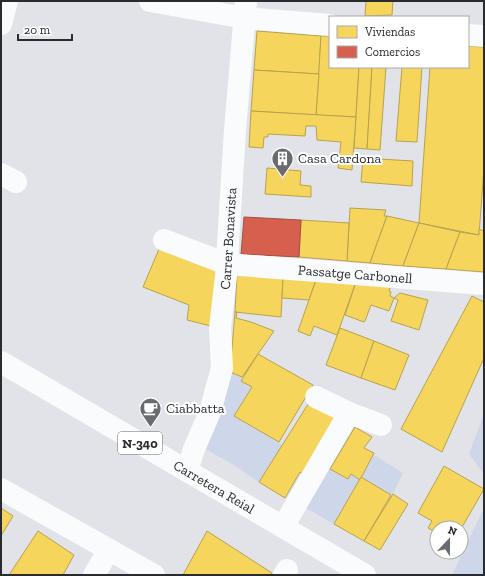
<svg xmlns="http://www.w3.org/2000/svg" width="485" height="576" viewBox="0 0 485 576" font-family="'Zilla Slab',serif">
	<rect width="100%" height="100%" fill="#e1e3e8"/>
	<g fill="#ced6ea">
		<polygon points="230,372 242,377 241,381 252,387 234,416 279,442 282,446 259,482 232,464 202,447"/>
		<polygon points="484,414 484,474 469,454"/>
		<polygon points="352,425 355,427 330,469 347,479 351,474 360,480 334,524 304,507"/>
		<polygon points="374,455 403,473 393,494 391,495 361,477"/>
		<polygon points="484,508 484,575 452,575"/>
	</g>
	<g fill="#f6d55c" stroke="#b8a24e">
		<polygon points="366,1 393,1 392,15 365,16"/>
		<polygon points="257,31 321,36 319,74 254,70"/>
		<polygon points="321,36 330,36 330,67 359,67 356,117 316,115"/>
		<polygon points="468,46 484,47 484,168 479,235 419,223 430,67 468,67"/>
		<polygon points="359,67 372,67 367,149 354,148"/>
		<polygon points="372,67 386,67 380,150 367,149"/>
		<polygon points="402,67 422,67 417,142 396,141"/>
		<polygon points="254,70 319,74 316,115 251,111"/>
		<polygon points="251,111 356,117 352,170 338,168 341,142 317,140 316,126 306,126 305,136 268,134 268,137 264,137 263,148 249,147"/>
		<polygon points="363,158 413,161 412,186 361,182"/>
		<polygon points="267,168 301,171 300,185 311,186 311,197 265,194"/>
		<polygon points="350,208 386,210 384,216 387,216 370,263 347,261"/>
		<polygon points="387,216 419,223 403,266 370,263"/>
		<polygon points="301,220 349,223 347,261 299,257"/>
		<polygon points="419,223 460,232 446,269 403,266"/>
		<polygon points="479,229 484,231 484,272 446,269 460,232 479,235"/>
		<polygon points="159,249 217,271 211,326 187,320 189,305 143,287"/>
		<polygon points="237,275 283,278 281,317 235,312"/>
		<polygon points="283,278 316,280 309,300 282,298"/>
		<polygon points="316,280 356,282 337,335 314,326 310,336 298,331"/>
		<polygon points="356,282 391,285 389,291 391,292 390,296 394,298 389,311 371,305 365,321 364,322 345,315"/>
		<polygon points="400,293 428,300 419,330 391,321 398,300 394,298"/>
		<polygon points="472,296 484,302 484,358 442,452 401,429"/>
		<polygon points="235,312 237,312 236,318 251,322 274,331 242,377 230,372"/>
		<polygon points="340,328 374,341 361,378 326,365"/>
		<polygon points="374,341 409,355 395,390 361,378"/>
		<polygon points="258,354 313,385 279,442 234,416 252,387 241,381"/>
		<polygon points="310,401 331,411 336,420 304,475 300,472 285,498 259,482"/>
		<polygon points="355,427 372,437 364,448 374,453 360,480 351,474 348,479 330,469"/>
		<polygon points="444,466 484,489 461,529 461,528 437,528 437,533 428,528 432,521 418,513"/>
		<polygon points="361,477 391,495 364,541 334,524"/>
		<polygon points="393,494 408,504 380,550 364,541"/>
		<polygon points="1,508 13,516 1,536"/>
		<polygon points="38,531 74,555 63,575 9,575"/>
		<polygon points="207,531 272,573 271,575 183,575"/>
	</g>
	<polygon fill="#d6604d" stroke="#a25044" points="244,217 301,220 299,257 241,254"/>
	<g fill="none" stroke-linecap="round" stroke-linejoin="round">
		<g stroke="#fafbfc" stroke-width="22">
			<polyline points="150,1 245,18 330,25"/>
			<polyline points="1,24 7,1"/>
			<polyline points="468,35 484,36"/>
			<polyline points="1,174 16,182"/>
			<path id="s1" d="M 164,240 L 227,264 L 484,284"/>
			<polyline points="316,397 349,413 381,425"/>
			<path id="s2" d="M 187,471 L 194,449 L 210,412 L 222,368 L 220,328 L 226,276 L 235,130 L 246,1"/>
			<polyline points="1,489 154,575"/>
			<polyline points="283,527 349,413"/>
			<polyline points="94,575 109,550"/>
			<polyline points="284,575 287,570"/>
		</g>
		<path stroke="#fafbfc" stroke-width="22" id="s3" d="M 1,362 L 365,575"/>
	</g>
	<defs>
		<symbol id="building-pin" viewBox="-11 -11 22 30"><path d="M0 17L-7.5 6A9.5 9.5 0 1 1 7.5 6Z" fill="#696b6f" stroke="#fff"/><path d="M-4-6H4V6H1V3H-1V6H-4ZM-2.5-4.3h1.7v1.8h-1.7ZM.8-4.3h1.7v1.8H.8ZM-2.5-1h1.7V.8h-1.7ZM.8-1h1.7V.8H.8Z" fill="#fff"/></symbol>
		<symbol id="cafe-pin" viewBox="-11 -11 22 30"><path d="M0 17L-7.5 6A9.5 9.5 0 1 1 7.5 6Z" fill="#696b6f" stroke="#fff"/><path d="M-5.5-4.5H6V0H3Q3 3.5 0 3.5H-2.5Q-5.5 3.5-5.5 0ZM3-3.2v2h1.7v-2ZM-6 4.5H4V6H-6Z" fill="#fff"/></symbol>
	</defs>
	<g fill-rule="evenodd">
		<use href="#building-pin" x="270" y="146" width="25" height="34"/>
		<use href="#cafe-pin" x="138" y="396" width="25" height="34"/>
	</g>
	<g text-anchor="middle" stroke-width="4" stroke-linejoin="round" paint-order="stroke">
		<rect fill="#fff" stroke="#696b6d" stroke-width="1" x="118" y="432" width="44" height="22" rx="3"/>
		<g font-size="13" font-weight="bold" fill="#292b2e">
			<text x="140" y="448">N-340</text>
		</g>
		<g font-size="14" fill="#292b2e" stroke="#fff" text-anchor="start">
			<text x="298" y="163">Casa Cardona</text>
			<text x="166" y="413">Ciabbatta</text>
		</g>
		<g font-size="14" fill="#292b2e" stroke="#fff">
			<text dy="5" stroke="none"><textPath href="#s2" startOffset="239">Carrer Bonavista</textPath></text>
			<text dy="5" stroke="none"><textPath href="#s1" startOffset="196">Passatge Carbonell</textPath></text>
			<text dy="5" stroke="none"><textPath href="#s3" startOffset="247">Carretera Reial</textPath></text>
		</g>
	</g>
	<rect width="485" height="576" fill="none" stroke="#292b2e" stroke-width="4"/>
	<rect x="329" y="16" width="140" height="52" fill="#ffffff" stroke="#a9aaab"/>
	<rect x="337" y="26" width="20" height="12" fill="#f6d55c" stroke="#a9aaab"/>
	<text x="365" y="36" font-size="12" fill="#292b2e">Viviendas</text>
	<rect x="337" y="46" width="20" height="12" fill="#d6604d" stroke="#a9aaab"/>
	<text x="365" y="56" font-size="12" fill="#292b2e">Comercios</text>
	<g transform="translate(449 540) rotate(22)"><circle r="19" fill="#ffffff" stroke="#a9aaab"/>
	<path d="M0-3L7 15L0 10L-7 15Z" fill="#696b6f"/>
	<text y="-6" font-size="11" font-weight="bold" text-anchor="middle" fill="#292b2e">N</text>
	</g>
	<path d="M18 34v6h54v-6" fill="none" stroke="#292b2e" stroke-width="2"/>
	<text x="24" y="34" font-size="12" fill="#292b2e" stroke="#ffffff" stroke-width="3" paint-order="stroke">20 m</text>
</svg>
